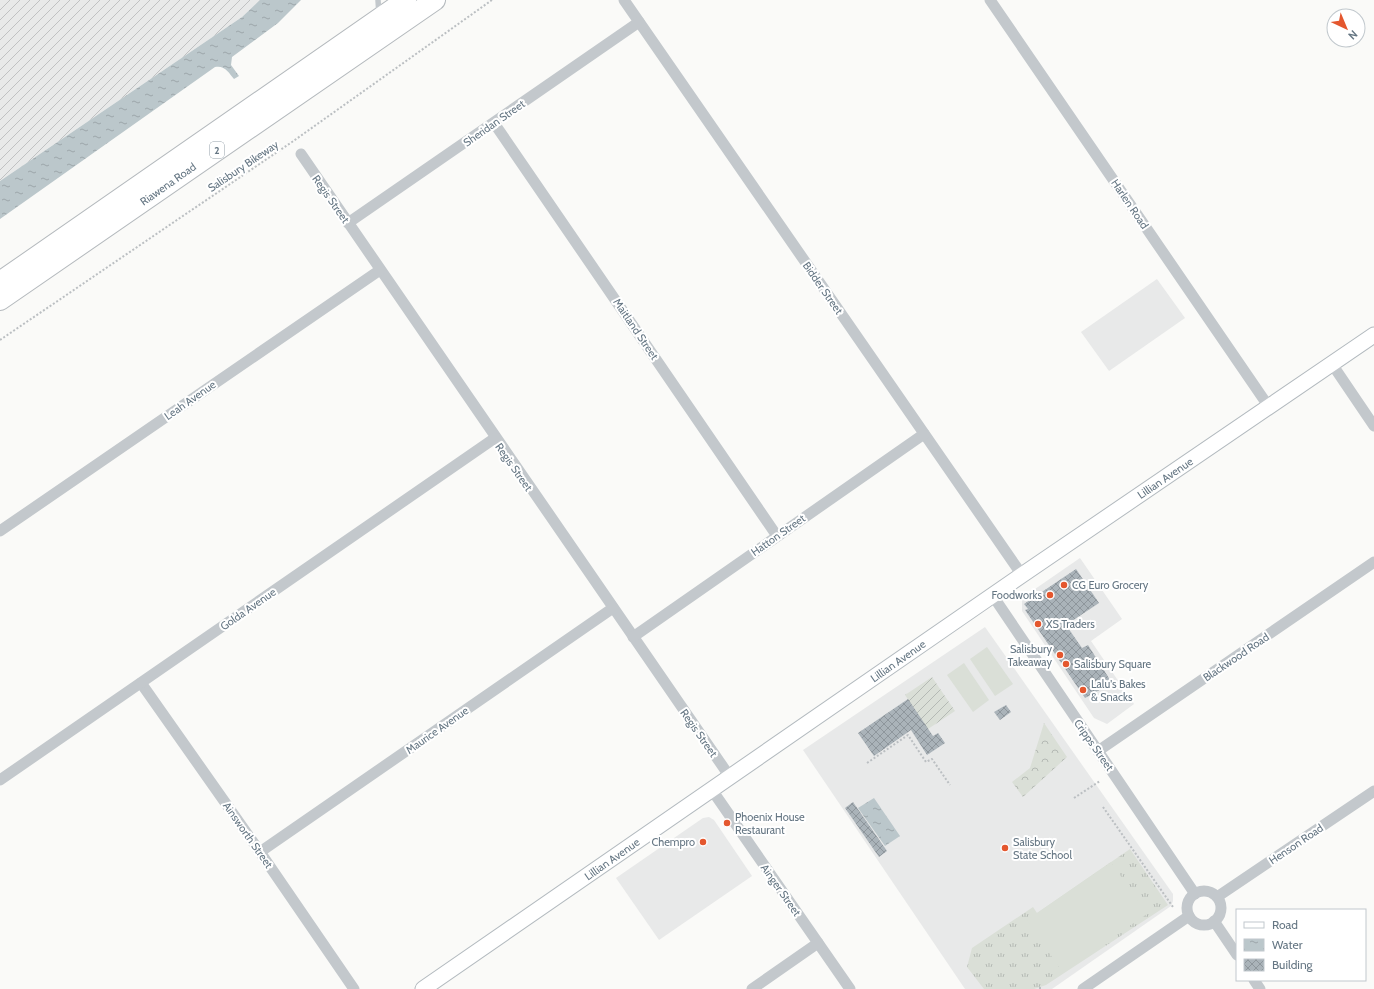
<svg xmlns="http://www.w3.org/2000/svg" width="1374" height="989" viewBox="0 0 1374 989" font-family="Cabin,sans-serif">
	<defs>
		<pattern id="industrial-furrows" width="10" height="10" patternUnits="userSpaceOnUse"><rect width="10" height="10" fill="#e8e9e9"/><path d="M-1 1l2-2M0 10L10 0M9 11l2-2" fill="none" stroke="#c0c1c2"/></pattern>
		<pattern id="grass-tufts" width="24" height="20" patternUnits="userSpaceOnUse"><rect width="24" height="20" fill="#dadfd7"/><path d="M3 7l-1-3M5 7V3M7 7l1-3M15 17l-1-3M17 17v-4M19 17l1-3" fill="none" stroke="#b4b9b4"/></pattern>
		<pattern id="park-crowns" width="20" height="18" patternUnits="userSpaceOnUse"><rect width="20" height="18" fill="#dadfd7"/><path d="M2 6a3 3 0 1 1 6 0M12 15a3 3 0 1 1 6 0" fill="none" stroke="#b4b9b4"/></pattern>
		<pattern id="garden-furrows" width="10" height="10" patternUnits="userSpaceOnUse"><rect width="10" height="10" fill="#dadfd7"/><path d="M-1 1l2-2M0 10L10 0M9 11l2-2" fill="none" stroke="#b4b9b4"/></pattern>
		<pattern id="water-ripples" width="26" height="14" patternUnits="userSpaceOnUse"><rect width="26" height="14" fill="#bbc7cb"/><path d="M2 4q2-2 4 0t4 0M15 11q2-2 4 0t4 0" fill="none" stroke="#9ca6aa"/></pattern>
		<pattern id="building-cross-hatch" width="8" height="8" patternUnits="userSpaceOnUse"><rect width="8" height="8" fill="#aab3b9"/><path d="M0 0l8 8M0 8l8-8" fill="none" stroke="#8e969c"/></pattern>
	</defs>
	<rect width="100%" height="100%" fill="#fafaf8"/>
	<g fill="#e8e9e9">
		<polygon points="1157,279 1185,318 1109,371 1081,332"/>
		<polygon points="1080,558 1122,619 1091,641 1134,704 1107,724 1094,718 1022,611 1022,598"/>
		<polygon points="985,627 1173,894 1173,901 1171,906 1052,989 965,989 803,750"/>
		<polygon points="709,817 714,820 752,876 659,940 616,878 703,818"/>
	</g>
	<polygon fill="url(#industrial-furrows)" points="0,0 260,0 242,17 0,181"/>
	<polygon fill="url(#grass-tufts)" points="1130,849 1168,905 1046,985 1034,989 984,989 967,967 972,948 1033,907 1037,913"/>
	<polygon fill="url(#park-crowns)" points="1044,723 1067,757 1023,797 1012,782 1030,768"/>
	<polygon fill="url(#garden-furrows)" points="932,677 955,711 928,729 905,695"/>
	<g fill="#dadfd7">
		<polygon points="987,647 1013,684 995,696 970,659"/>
		<polygon points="964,663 989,700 973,712 947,675"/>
		<polygon points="1111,862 1147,914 1062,972 1027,920"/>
	</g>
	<g fill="url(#water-ripples)">
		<path d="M 260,0 L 301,0 L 278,23 L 232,57 L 231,65 L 239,76 L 234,79 C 229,73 225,65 215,67 L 0,219 L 0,181 L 242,17 Z"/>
		<polygon points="874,798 900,836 885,846 858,808"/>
	</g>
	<g fill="url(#building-cross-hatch)">
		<polygon points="1076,569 1099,603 1066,625 1082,648 1088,645 1112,683 1085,698 1025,610 1028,609 1024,604"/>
		<polygon points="908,699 933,736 938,733 945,743 927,755 911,730 874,756 858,733"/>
		<polygon points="1006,705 1011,712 1000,720 994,712"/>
		<polygon points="853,802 887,851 879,857 845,808"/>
	</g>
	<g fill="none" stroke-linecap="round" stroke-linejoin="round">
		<defs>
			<polyline id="secondary" points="423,989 1022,575 1374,335"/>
			<g id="highway">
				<polyline points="0,282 406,0"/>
				<polyline points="0,300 435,0"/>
			</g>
		</defs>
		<use href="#secondary" stroke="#b3babf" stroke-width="17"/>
		<use href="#highway" stroke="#b4b9bd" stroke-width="22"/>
		<g stroke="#bbbfc2" stroke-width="2" stroke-dasharray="2 2" stroke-linecap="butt">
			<polyline points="0,340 292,142 492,0"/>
			<polyline points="867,763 908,735 926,762 932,759 950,785"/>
			<polyline points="1074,798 1100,781"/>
			<polyline points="1103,807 1173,907"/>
			<polyline points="1040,987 1040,989"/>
		</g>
		<polyline stroke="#c3c8cc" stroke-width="5.5" points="378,0 379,15"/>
		<g stroke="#c3c8cc" stroke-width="11">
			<polyline points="624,0 1022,575"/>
			<polyline points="990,0 1269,407"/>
			<polyline points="494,123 777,536"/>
			<polyline points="301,154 730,777"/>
			<polyline points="348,223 639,22"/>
			<polyline points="1332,364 1374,426"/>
			<polyline points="0,531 380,270"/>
			<polyline points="993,596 1195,894"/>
			<polyline points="633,637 924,434"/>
			<polyline points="141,683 260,852 354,989"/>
			<polyline points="1098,751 1374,562"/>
			<polyline points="0,780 495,438"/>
			<polyline points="712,790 850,989"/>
			<polyline points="260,852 613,608"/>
			<circle cx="1204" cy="908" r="17"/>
			<polyline points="1217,897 1374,791"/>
			<polyline points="1214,921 1237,955"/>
			<polyline points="1254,980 1260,989"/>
			<polyline points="752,989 818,943"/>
			<polyline points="1083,989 1189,916"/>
		</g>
		<use href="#secondary" stroke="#fff" stroke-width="15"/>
		<use href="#highway" stroke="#fff" stroke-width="20"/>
	</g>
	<g fill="#e4572e" stroke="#fff" stroke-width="1.5">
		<circle cx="1064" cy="585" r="4"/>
		<circle cx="1050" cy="595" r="4"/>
		<circle cx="1038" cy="624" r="4"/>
		<circle cx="1060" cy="655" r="4"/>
		<circle cx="1066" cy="664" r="4"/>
		<circle cx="1083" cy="690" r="4"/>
		<circle cx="727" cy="823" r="4"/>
		<circle cx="703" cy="842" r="4"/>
		<circle cx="1005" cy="848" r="4"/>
	</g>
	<g text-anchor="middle" stroke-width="4" stroke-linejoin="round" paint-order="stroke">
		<rect fill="#fff" stroke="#939fa8" stroke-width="1" x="210" y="142" width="14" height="16" rx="3"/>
		<g font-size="10" font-weight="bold" fill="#657683">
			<text x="217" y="154">2</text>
		</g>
		<g font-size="11" fill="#657683" stroke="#fff">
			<text transform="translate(494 123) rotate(-35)" y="4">Sheridan Street</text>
			<text transform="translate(243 166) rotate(-34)" y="4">Salisbury Bikeway</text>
			<text transform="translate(168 184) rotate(-35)" y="4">Riawena Road</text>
			<text transform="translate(331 199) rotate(55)" y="4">Regis Street</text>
			<text transform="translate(1130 204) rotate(56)" y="4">Harlen Road</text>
			<text transform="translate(823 288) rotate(55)" y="4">Bidder Street</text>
			<text transform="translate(636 329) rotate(56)" y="4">Maitland Street</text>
			<text transform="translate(190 400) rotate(-35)" y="4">Leah Avenue</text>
			<text transform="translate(514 467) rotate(55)" y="4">Regis Street</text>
			<text transform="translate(1165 478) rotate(-34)" y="4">Lillian Avenue</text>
			<text transform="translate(778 535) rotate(-35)" y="4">Hatton Street</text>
			<text transform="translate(248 609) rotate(-35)" y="4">Golda Avenue</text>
			<text transform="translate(1236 657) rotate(-34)" y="4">Blackwood Road</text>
			<text transform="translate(898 661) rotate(-35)" y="4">Lillian Avenue</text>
			<text transform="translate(437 730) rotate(-35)" y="4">Maurice Avenue</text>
			<text transform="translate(699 733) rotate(55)" y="4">Regis Street</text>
			<text transform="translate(1094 745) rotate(55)" y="4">Cripps Street</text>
			<text transform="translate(248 835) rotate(55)" y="4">Ainsworth Street</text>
			<text transform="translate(1296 844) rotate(-34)" y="4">Henson Road</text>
			<text transform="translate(612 859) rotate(-35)" y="4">Lillian Avenue</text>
			<text transform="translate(781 890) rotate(55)" y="4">Ainger Street</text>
		</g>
		<g font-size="11" fill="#657683" stroke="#fff" text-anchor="start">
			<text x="1072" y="589">CG Euro Grocery</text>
			<text x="1042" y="599" text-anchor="end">Foodworks</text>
			<text x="1046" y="628">XS Traders</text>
			<text x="1052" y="653" text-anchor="end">Salisbury<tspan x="1052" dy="13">Takeaway</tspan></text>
			<text x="1074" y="668">Salisbury Square</text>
			<text x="1091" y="688">Lalu's Bakes<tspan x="1091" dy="13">&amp; Snacks</tspan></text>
			<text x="735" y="821">Phoenix House<tspan x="735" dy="13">Restaurant</tspan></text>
			<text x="695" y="846" text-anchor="end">Chempro</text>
			<text x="1013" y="846">Salisbury<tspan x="1013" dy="13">State School</tspan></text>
		</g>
	</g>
	<rect x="1236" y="909" width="130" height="72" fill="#ffffff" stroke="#c1c8cd"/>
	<rect x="1244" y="922" width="20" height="6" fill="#ffffff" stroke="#c1c8cd"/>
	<text x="1272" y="929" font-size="12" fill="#657683">Road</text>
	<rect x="1244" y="939" width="20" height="12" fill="url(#water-ripples)" stroke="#c1c8cd"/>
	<text x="1272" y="949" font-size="12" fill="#657683">Water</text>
	<rect x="1244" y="959" width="20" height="12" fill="url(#building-cross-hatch)" stroke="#c1c8cd"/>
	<text x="1272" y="969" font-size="12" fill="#657683">Building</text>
	<g transform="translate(1346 28) rotate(136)"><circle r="19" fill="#ffffff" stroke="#c1c8cd"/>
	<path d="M0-3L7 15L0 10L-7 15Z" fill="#e4572e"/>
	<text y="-6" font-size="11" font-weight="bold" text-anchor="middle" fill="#657683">N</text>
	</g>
</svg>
